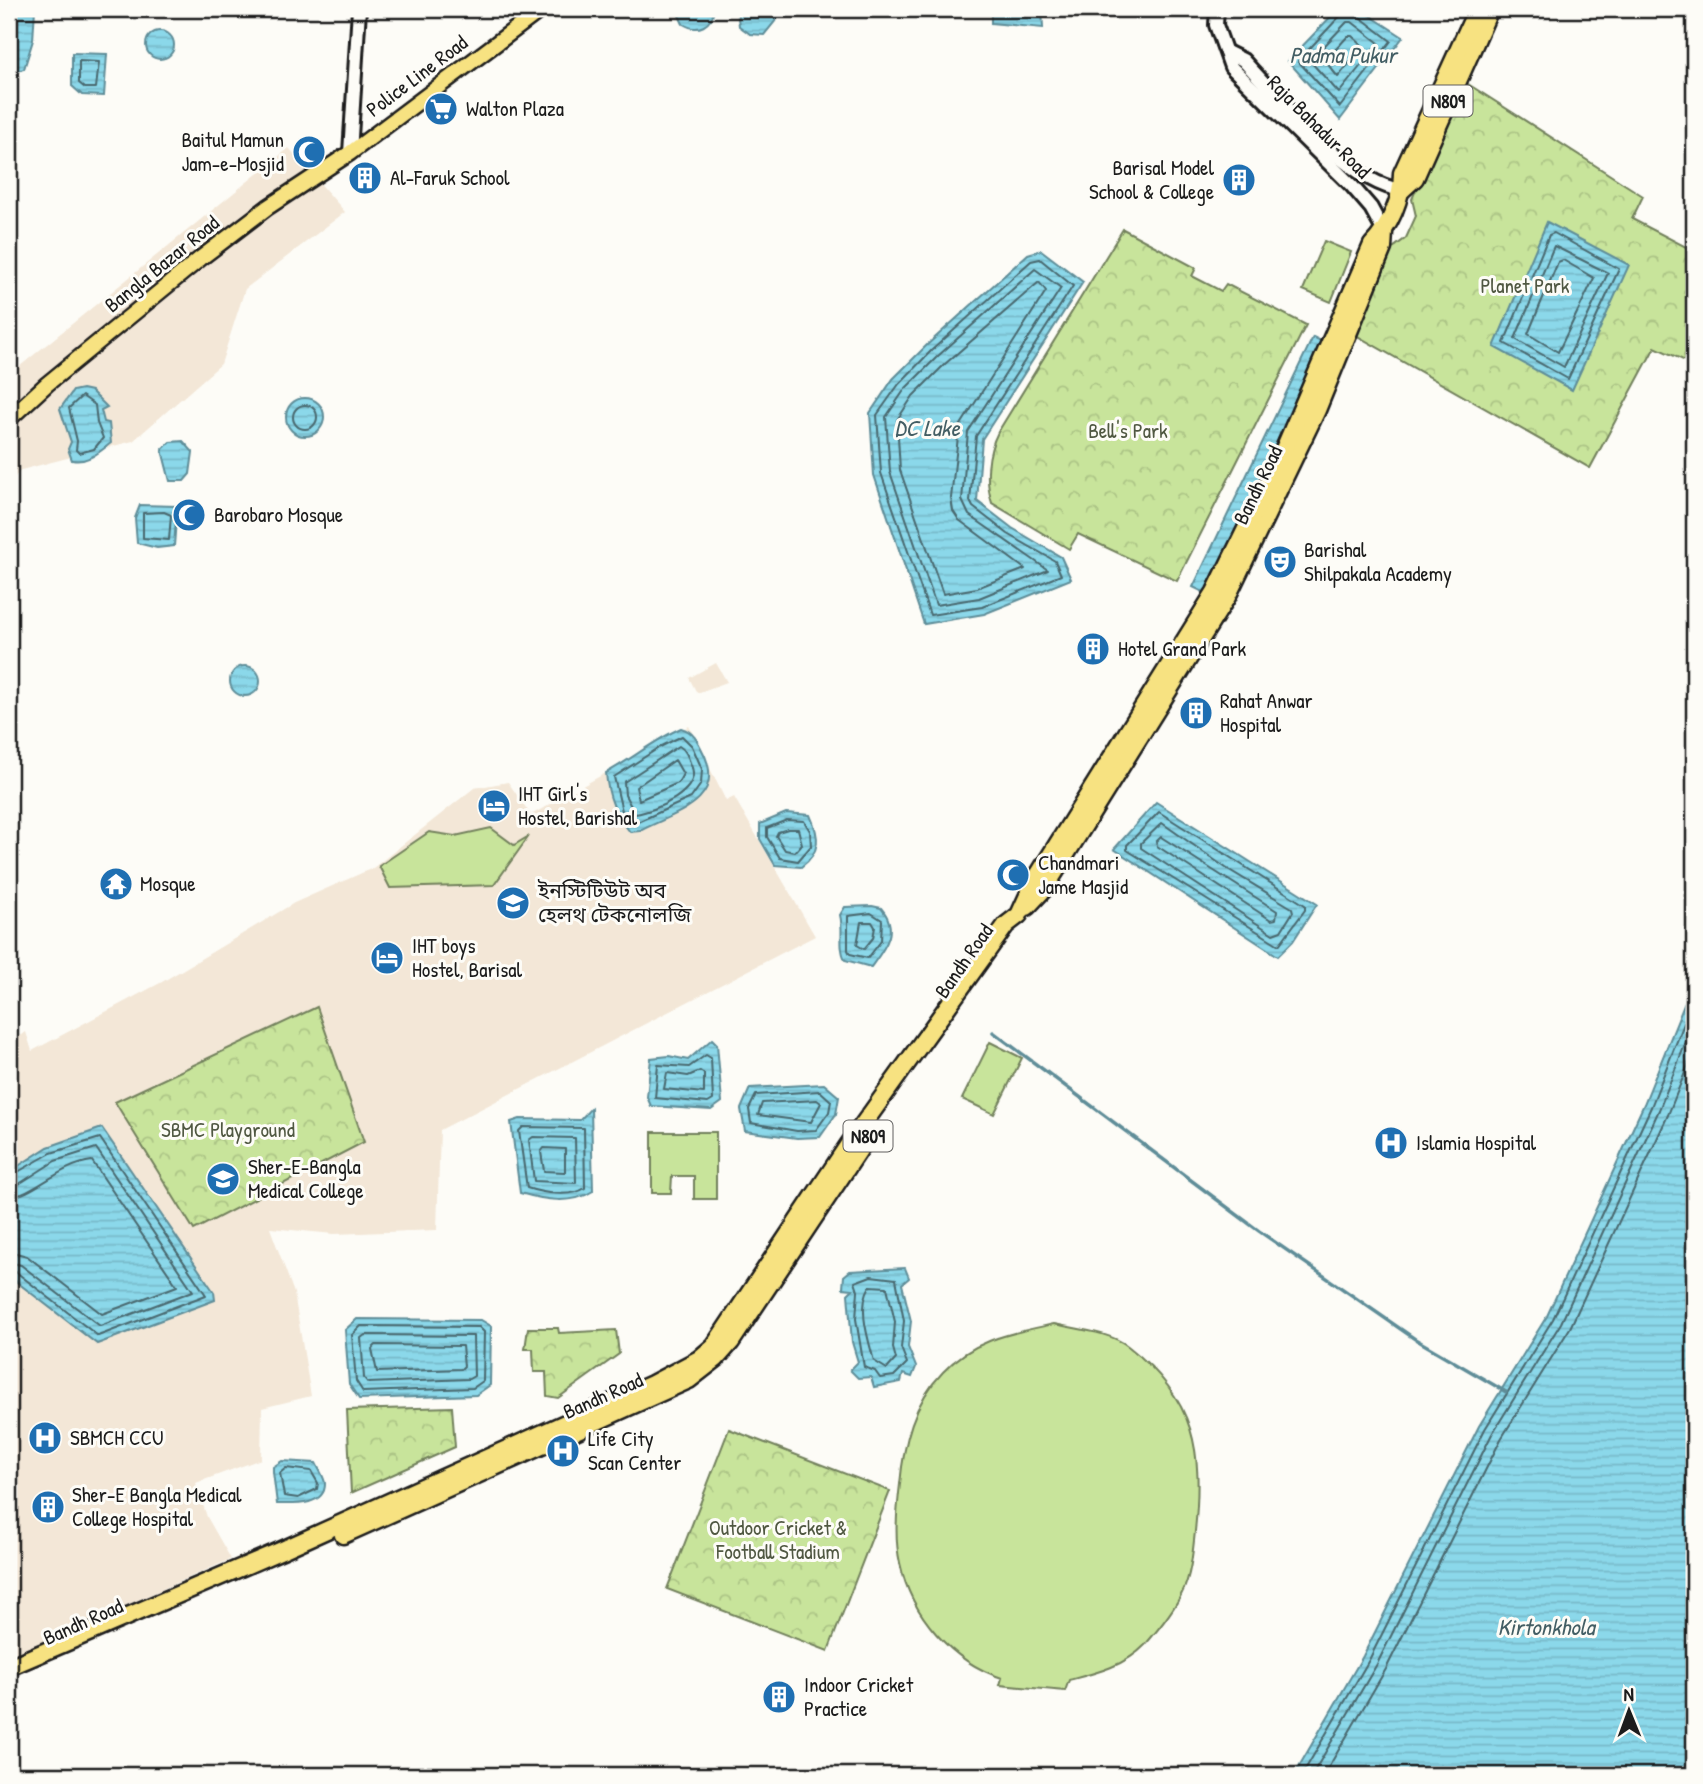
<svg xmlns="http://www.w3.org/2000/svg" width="1703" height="1784" viewBox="0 0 1703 1784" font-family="'Patrick Hand','Noto Sans Bengali',sans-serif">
	<defs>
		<pattern id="park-crowns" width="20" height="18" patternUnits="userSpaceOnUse" patternTransform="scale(1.75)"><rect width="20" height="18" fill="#c8e49b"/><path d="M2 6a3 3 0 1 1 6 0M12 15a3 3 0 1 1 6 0" fill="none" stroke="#abc385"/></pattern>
		<pattern id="water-rules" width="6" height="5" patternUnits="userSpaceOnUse" patternTransform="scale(1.75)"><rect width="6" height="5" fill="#8bd8ea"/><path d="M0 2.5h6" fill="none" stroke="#77b9c8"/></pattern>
	</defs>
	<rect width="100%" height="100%" fill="#fdfcf7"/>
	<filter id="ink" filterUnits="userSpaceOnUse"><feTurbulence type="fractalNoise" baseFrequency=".0143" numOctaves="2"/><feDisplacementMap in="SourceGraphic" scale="14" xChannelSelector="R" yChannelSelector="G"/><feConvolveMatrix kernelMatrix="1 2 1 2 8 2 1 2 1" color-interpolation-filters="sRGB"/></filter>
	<g filter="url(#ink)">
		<g fill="#f3e7d7">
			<polygon points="289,148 345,212 245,289 221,364 133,441 21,470 9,483 9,375"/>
			<polygon points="716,663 727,682 697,693 689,678"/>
			<polygon points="689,726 726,801 734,797 815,936 440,1130 437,1230 334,1234 270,1228 294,1293 311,1396 262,1408 261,1459 196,1483 207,1517 231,1559 9,1657 9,1042 26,1032 32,1051 162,982 294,903 373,868 474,788 508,782 531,815"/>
		</g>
		<g fill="#c8e49b" stroke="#72805c" stroke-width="2">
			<polygon points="1324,241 1351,252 1331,302 1303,290"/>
			<polygon points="491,828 514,845 529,836 494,885 390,888 379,866 429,832 455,836"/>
			<polygon points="990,1042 1022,1058 994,1114 962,1099"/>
			<polygon points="652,1132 716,1132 716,1199 694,1199 694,1176 672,1176 671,1193 652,1193"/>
			<path d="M 1054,1324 C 1076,1329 1111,1332 1129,1347 C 1196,1400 1203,1451 1195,1531 C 1193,1550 1191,1576 1182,1593 C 1174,1610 1157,1631 1145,1645 C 1125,1666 1096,1673 1069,1680 L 1065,1691 L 1000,1685 L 1002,1678 C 952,1662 911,1615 900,1563 C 894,1537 897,1510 900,1484 C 904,1442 913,1403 943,1372 C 974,1339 1012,1333 1054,1324 Z"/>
		</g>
		<g fill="url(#park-crowns)" stroke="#72805c" stroke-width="2">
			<polygon points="1468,84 1643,196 1632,219 1694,251 1694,365 1655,347 1590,468 1354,334 1393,248 1406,238 1416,216 1412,199 1450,110"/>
			<path d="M 1123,229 L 1196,268 L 1192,276 L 1221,291 L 1226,284 L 1306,325 L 1177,581 L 1078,534 L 1069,549 L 992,503 C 985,481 987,453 998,432 Z"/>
			<polygon points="317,1007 364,1142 194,1230 115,1102"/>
			<polygon points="528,1328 558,1328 559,1333 616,1330 619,1354 558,1398 547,1396 546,1372 534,1372 533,1349 525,1349"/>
			<polygon points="452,1407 455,1447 351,1493 347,1410"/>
			<polygon points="729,1429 890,1491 828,1651 667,1589"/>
		</g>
		<g fill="url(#water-rules)" stroke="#5f8d98" stroke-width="2">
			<polygon points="9,9 35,9 33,40 24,69 9,73"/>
			<path d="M 676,9 L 714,9 C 712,26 698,33 683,24 Z"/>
			<polygon points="737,9 777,9 777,19 764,35 750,34 739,26"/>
			<polygon points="991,9 1042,9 1043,28 991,23"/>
			<polygon points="1338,9 1360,9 1403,37 1340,120 1288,61"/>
			<circle cx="160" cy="45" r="14"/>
			<polygon points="72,53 107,54 104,96 82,95 72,86"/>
			<polygon points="1547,222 1629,265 1572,390 1494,347"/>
			<polygon points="1041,250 1083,282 982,439 977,501 1012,528 1061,557 1071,579 984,614 924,624 874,475 870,413 893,379 927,345 1028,254"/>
			<polygon points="1313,337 1323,342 1207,594 1193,587"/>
			<path d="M 82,389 L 91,391 L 107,407 L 101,410 L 104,422 L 109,423 L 111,443 C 99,452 88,463 72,460 L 68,449 L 71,442 L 60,409 L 73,391 Z"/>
			<circle cx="305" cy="417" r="19"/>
			<polygon points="183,441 193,452 190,474 184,481 170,481 162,450 170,442"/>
			<polygon points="140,505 177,506 174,546 157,548 137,543 135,518"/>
			<circle cx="245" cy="681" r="15"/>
			<path d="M 681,728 C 695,732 699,744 705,756 C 725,803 671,814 640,831 L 630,832 C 615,813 608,798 606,773 C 632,759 654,740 681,728 Z"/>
			<polygon points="1156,802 1317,904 1293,941 1278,956 1114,849"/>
			<path d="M 786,813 L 810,815 C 820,837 821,852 801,867 L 775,865 L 760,839 L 760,824 Z"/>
			<path d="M 872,906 L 881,908 C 900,930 885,948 871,967 L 845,960 C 838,946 844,930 840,915 L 845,907 Z"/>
			<polygon points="1694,980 1694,1775 1294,1775 1363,1656 1479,1426 1547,1316 1644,1104"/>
			<polygon points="712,1039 717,1044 722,1102 711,1110 651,1106 647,1097 651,1058 669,1056 688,1060"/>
			<polygon points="824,1084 839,1097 836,1114 820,1137 797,1138 745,1131 741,1109 750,1088"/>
			<path d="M 591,1108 L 593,1191 C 572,1205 544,1200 520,1193 L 511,1122 L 520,1119 L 580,1120 Z"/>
			<polygon points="102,1128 214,1292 215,1300 97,1344 9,1276 9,1172 48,1147"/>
			<polygon points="905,1268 909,1278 902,1284 911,1321 908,1347 916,1367 912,1377 903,1374 901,1382 874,1387 871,1377 858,1378 850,1370 858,1362 852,1342 848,1294 853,1289 843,1288 844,1276 850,1271"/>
			<polygon points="357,1319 481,1320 491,1326 490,1385 476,1395 359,1399 349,1384 345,1330"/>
			<path d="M 282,1461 L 316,1463 C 319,1470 325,1478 325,1484 C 325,1507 291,1504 277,1504 L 273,1472 L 273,1467 Z"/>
		</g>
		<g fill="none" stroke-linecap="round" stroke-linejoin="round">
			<g stroke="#48676e" stroke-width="2">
				<polyline points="1342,9 1340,16 1298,61 1340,107 1391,41 1360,17 1357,9"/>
				<polygon points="1352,22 1379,43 1339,93 1310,61 1347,22"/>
				<polygon points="1348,36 1352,36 1363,46 1338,77 1325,61"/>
				<polygon points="79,61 99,62 96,88 85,88 79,83"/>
				<polygon points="1554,233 1619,269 1568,379 1504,343 1549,235"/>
				<polygon points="1554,246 1608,273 1564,367 1515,339"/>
				<polygon points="1040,259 1073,286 976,436 970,501 973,507 1008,534 1055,561 1061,575 982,607 930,615 881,473 877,415 899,384 932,350 1031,261"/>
				<polygon points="1563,260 1594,278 1558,352 1528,334 1558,262"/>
				<polygon points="1035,269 1061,288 968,432 962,500 969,515 1048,570 979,598 936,605 890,472 886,417 905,389 938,356"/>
				<polygon points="1039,282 1046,291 959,428 951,498 953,511 959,520 1025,569 977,588 943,594 900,470 897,420 913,396 945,364"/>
				<polygon points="82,396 95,405 97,423 103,438 94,449 79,453 76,450 77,441 69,408"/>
				<circle cx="305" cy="417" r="12"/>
				<polygon points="164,512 171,515 169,540 143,538 143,513"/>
				<polygon points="682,736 692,746 702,769 701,784 691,798 633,824 622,811 614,777 660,747"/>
				<path d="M 679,746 C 686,750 688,757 691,765 C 703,791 656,811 635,814 L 625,795 L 624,782 Z"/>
				<polygon points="675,760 683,774 678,783 639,800 636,787"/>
				<polygon points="1159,812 1305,905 1305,910 1279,945 1127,850 1127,845"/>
				<polygon points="787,820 804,821 810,831 811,846 798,861 780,858 767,837 767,828"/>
				<polygon points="1162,823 1226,868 1292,908 1293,912 1281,931 1273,934 1141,848 1141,843"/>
				<polygon points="788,829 798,829 802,844 795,852 785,850 776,836 778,832"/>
				<polygon points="1161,837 1277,911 1276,919 1271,920 1157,846 1156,842"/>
				<polygon points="871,913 882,920 881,941 868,958 850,954 848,950 848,916"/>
				<polygon points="861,922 872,922 875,927 873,938 864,949 857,945"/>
				<polygon points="706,1055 711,1058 713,1100 708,1103 655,1098 658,1065 689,1067"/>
				<polygon points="700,1071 704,1074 704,1093 664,1089 667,1073 688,1076"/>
				<polygon points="820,1091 831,1101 829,1112 816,1130 797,1131 751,1123 749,1109 756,1095"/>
				<polygon points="817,1100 821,1103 811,1122 758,1115 762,1103"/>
				<path d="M 523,1127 L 584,1128 L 585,1188 C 571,1198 542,1193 527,1188 L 519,1131 Z"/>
				<polygon points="533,1137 575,1138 576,1183 534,1181 529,1140"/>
				<polygon points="544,1148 565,1149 565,1172 544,1171 541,1152"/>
				<polyline points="9,1177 51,1153 100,1138 206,1295 98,1336 16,1272 9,1271"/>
				<polyline points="9,1186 19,1184 55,1161 96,1148 193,1291 100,1326 21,1265 9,1262"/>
				<path d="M 9,1197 C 33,1196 59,1165 92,1161 L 177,1286 L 102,1314 L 27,1256 L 9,1251"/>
				<polygon points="871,1276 896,1279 904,1321 901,1348 907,1363 894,1376 880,1378 875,1371 864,1367 856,1319 858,1291 855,1282"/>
				<path d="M 870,1286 L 887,1287 L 895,1322 L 893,1348 L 896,1359 L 887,1369 L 874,1361 C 868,1338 857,1307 870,1286 Z"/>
				<polygon points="361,1326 479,1327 484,1332 483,1381 473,1388 363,1392 356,1381 352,1335"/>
				<polygon points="365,1335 473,1336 474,1376 469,1379 368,1383 364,1378 361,1338"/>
				<polygon points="376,1345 462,1346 464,1366 461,1369 377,1372 372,1349"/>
				<polygon points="286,1468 311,1471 318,1483 317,1489 298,1498 284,1496 280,1473"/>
				<polyline points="1302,1775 1369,1660 1485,1429 1553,1319 1651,1107 1694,998"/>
				<polyline points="1312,1775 1377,1664 1492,1434 1561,1323 1659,1110 1694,1022"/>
				<polyline points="1324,1775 1386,1669 1501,1439 1570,1328 1668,1115 1694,1050"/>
			</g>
			<polyline stroke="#5f8d98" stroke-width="3.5" points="993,1032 1259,1231 1415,1339 1506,1392"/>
			<defs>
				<g id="secondary">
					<polyline points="1217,9 1216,25 1231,67 1352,186 1371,208 1384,232"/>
					<path d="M 1227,52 L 1243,60 C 1279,99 1349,184 1402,190"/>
					<polyline points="350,153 359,9"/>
				</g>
				<polyline id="primary" points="9,419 47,384 201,258 268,207 350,153 542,9"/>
				<g id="highway">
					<polyline points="1402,190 1415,178 1490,9"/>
					<polyline points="1027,907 1045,888 1227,597 1317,410 1383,248 1384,232"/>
					<polyline points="343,1535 689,1380 716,1359 731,1342 871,1132"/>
					<path d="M 9,1667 L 282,1550 L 652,1384 L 699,1359 L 714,1346 L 849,1144 L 1006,925 L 1019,915 L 1035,880 L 1215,592 L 1275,470 L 1372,245 C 1390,226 1402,199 1402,173 L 1477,9"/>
				</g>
			</defs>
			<use href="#secondary" stroke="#1c1c1c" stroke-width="18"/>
			<use href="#primary" stroke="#1c1c1c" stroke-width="19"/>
			<use href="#highway" stroke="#1c1c1c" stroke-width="21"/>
			<use href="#secondary" stroke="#fdfcf7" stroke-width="12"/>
			<use href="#primary" stroke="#f7e281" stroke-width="14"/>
			<use href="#highway" stroke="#f7e281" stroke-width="16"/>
		</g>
	</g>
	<defs>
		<symbol id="supermarket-disc" viewBox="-11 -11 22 22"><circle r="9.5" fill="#1f6fb2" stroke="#fdfcf7"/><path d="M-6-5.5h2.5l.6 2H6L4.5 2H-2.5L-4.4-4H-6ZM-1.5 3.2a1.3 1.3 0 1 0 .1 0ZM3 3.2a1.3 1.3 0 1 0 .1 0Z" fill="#fff"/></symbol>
		<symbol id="mosque-disc" viewBox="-11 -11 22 22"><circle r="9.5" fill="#1f6fb2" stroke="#fdfcf7"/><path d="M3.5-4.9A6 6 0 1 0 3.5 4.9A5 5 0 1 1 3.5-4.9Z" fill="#fff"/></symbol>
		<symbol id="building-disc" viewBox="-11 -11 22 22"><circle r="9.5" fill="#1f6fb2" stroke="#fdfcf7"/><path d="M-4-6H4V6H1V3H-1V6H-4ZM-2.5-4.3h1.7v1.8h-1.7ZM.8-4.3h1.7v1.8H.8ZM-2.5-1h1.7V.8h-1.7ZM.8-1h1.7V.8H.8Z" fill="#fff"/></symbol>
		<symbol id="theatre-disc" viewBox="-11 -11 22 22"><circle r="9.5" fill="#1f6fb2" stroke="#fdfcf7"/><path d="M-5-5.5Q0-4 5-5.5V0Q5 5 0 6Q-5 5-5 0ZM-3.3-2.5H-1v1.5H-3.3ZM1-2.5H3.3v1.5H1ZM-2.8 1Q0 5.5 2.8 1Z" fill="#fff"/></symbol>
		<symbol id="hotel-disc" viewBox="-11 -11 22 22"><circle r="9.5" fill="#1f6fb2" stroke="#fdfcf7"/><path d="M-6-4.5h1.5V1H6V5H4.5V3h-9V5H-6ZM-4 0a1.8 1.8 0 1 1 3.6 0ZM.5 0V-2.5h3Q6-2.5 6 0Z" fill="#fff"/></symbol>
		<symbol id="temple-disc" viewBox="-11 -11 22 22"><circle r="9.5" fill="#1f6fb2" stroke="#fdfcf7"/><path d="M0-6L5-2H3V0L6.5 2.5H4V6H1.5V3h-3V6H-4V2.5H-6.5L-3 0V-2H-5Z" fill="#fff"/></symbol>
		<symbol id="university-disc" viewBox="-11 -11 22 22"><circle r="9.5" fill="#1f6fb2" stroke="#fdfcf7"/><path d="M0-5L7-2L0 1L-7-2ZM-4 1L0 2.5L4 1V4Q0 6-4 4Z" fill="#fff"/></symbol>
		<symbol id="hospital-disc" viewBox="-11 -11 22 22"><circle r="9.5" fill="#1f6fb2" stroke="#fdfcf7"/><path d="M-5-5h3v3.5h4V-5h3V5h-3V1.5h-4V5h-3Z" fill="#fff"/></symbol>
	</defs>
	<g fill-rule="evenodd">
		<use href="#supermarket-disc" x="422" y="90" width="38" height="38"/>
		<use href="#mosque-disc" x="290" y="133" width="38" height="38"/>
		<use href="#building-disc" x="346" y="159" width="38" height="38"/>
		<use href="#building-disc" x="1220" y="161" width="38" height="38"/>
		<use href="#mosque-disc" x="170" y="496" width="38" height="38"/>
		<use href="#theatre-disc" x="1261" y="543" width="38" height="38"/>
		<use href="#building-disc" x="1074" y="630" width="38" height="38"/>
		<use href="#building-disc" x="1177" y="694" width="38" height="38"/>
		<use href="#hotel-disc" x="475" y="787" width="38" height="38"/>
		<use href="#mosque-disc" x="994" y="856" width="38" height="38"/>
		<use href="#temple-disc" x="97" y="865" width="38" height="38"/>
		<use href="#university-disc" x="494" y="884" width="38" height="38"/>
		<use href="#hotel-disc" x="368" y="939" width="38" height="38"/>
		<use href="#hospital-disc" x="1372" y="1124" width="38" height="38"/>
		<use href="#university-disc" x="204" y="1160" width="38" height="38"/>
		<use href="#hospital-disc" x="26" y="1419" width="38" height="38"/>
		<use href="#hospital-disc" x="544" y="1432" width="38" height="38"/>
		<use href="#building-disc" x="29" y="1488" width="38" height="38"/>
		<use href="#building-disc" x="760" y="1678" width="38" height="38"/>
	</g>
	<g text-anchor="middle" stroke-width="6" stroke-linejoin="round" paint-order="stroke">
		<g fill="#fdfcf7" stroke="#605f5e" stroke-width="2">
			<rect x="1423.5" y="85.5" width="49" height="31" rx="5"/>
			<rect x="843.5" y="1120.5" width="49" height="31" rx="5"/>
		</g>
		<g font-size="19" font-weight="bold" fill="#1c1c1c">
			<text x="1448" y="108">N809</text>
			<text x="868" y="1143">N809</text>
		</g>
		<g font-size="21" fill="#1c1c1c" stroke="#fdfcf7">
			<text transform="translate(417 76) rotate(-37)" y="7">Police Line Road</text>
			<text transform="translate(1319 127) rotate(45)" y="7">Raja Bahadur Road</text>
			<text transform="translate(162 264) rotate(-39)" y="7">Bangla Bazar Road</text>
			<text transform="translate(1258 485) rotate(-64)" y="7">Bandh Road</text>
			<text transform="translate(964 961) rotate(-55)" y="7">Bandh Road</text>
			<text transform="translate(603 1396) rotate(-24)" y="7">Bandh Road</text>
			<text transform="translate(83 1622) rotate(-24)" y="7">Bandh Road</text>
		</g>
		<g font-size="21" fill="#1c1c1c" stroke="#fdfcf7" text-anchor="start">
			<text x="466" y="116">Walton Plaza</text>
			<text x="284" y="147" text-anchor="end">Baitul Mamun<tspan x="284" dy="24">Jam-e-Mosjid</tspan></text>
			<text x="1214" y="175" text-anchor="end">Barisal Model<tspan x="1214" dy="24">School &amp; College</tspan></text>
			<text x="390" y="185">Al-Faruk School</text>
			<text x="214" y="522">Barobaro Mosque</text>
			<text x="1304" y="557">Barishal<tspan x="1304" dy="24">Shilpakala Academy</tspan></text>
			<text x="1118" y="656">Hotel Grand Park</text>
			<text x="1220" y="708">Rahat Anwar<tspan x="1220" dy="24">Hospital</tspan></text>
			<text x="518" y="801">IHT Girl's<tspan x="518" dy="24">Hostel, Barishal</tspan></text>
			<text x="1038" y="870">Chandmari<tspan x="1038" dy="24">Jame Masjid</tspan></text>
			<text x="140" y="891">Mosque</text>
			<text x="538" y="898">ইনস্টিটিউট অব<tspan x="538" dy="24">হেলথ টেকনোলজি</tspan></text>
			<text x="412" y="953">IHT boys<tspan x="412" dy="24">Hostel, Barisal</tspan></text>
			<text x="1416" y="1150">Islamia Hospital</text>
			<text x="248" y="1174">Sher-E-Bangla<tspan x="248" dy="24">Medical College</tspan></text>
			<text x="70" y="1445">SBMCH CCU</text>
			<text x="588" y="1446">Life City<tspan x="588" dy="24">Scan Center</tspan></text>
			<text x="72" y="1502">Sher-E Bangla Medical<tspan x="72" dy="24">College Hospital</tspan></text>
			<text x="804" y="1692">Indoor Cricket<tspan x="804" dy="24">Practice</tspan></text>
		</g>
		<g font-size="21" fill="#505842" stroke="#fdfcf7">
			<text x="1525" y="293">Planet Park</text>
			<text x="1128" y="438">Bell's Park</text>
			<text x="228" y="1137">SBMC Playground</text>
			<text x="778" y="1535">Outdoor Cricket &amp;<tspan x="778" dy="24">Football Stadium</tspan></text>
		</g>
		<g font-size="23" font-style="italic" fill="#435e64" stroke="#fdfcf7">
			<text x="1343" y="63">Padma Pukur</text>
			<text x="927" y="436">DC Lake</text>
			<text x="1546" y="1635">Kirtonkhola</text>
		</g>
	</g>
	<rect width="1703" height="1784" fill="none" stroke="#fdfcf7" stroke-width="35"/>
	<rect x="18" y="18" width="1668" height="1749" fill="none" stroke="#1c1c1c" stroke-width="2.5" filter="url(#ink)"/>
	<g transform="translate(1629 1711) rotate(359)" stroke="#fdfcf7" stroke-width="5" paint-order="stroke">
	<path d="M0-5L12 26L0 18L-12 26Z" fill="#1c1c1c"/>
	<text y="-10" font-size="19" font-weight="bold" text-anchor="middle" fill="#1c1c1c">N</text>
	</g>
</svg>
